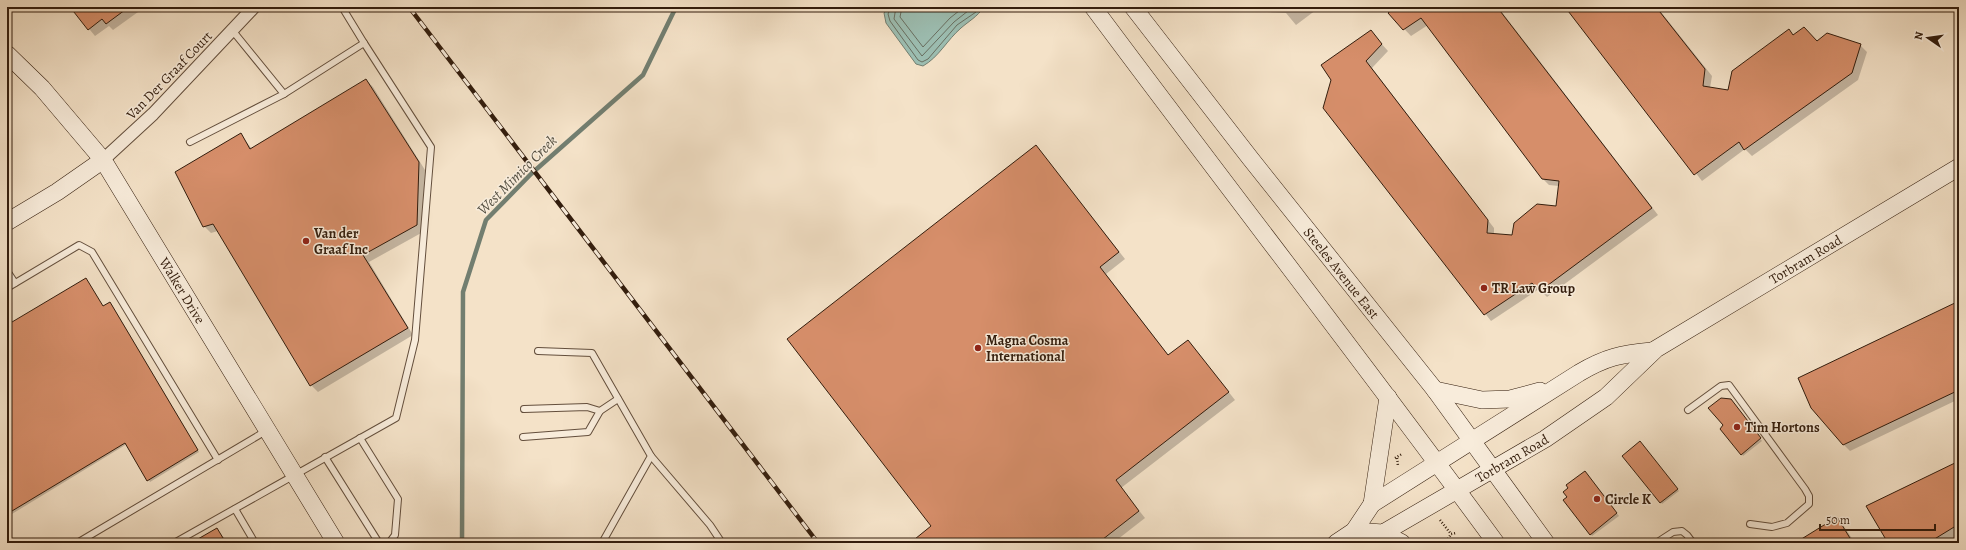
<svg xmlns="http://www.w3.org/2000/svg" width="1966" height="550" viewBox="0 0 1966 550" font-family="Alegreya,serif">
	<rect width="100%" height="100%" fill="#f4e2c8"/>
	<filter id="stains"><feTurbulence type="fractalNoise" baseFrequency=".005" numOctaves="4"/><feColorMatrix values="0 0 0 0 .2 0 0 0 0 .09 0 0 0 0 .02 0 0 0 .5 -.17"/></filter>
	<radialGradient id="worn" r=".72"><stop offset=".6" stop-color="#630" stop-opacity="0"/><stop offset="1" stop-color="#630" stop-opacity=".3"/></radialGradient>
	<path fill="#9cbeb2" stroke="#727e70" d="M 888,7 L 984,7 C 977,17 969,21 961,28 C 947,40 939,57 923,66 L 916,64 L 886,23 L 884,13 Z"/>
	<g fill="#0003">
		<polygon points="71,7 145,7 113,30 109,26 95,36"/>
		<polygon points="1262,7 1320,7 1296,25 1286,13 1267,12"/>
		<polygon points="1397,7 1498,7 1658,215 1547,297 1539,289 1491,321 1324,107 1370,31 1388,51 1372,68 1494,228 1494,234 1513,236 1557,207 1559,186 1549,185 1542,178 1428,25 1411,36 1389,13"/>
		<polygon points="1567,7 1657,7 1712,76 1710,88 1729,91 1789,31 1794,36 1817,42 1860,45 1867,52 1858,80 1752,156 1745,149 1702,181"/>
		<polygon points="366,80 373,87 425,170 423,232 369,262 413,335 318,392 311,385 218,231 211,233 204,226 241,135 252,149"/>
		<polygon points="1036,146 1125,259 1106,274 1169,356 1188,341 1235,400 1121,488 1145,518 1113,543 912,543 933,527"/>
		<polygon points="1959,302 1959,399 1850,451 1843,444"/>
		<polygon points="112,305 199,452 150,482 127,444 7,517 7,327"/>
		<polygon points="1732,402 1762,441 1743,456 1725,425"/>
		<polygon points="1642,445 1679,491 1662,504 1661,502"/>
		<polygon points="1959,462 1959,535 1945,543 1890,543"/>
		<polygon points="1587,474 1619,516 1592,536 1568,497"/>
		<polygon points="1837,518 1843,525 1855,543 1797,543"/>
		<polygon points="217,529 228,543 193,543"/>
		<polygon points="1673,539 1677,543 1666,543"/>
	</g>
	<g fill="none" stroke-linecap="round" stroke-linejoin="round">
		<g stroke="#686e60" stroke-width="1">
			<polyline points="891,7 888,14 890,21 918,60 922,62 928,59 957,25 976,12 979,7"/>
			<polyline points="896,7 894,19 922,56 954,22 973,7"/>
			<polyline points="902,7 900,17 923,47 950,18 964,7"/>
		</g>
		<polyline stroke="#727e70" stroke-width="4.5" points="462,543 463,292 486,220 531,174 643,75 676,7"/>
	</g>
	<g fill="#d68e6a" stroke="#331d0d">
		<polygon points="70,7 129,7 106,24 102,19 88,30"/>
		<polygon points="1395,7 1497,7 1652,208 1540,291 1532,283 1484,315 1323,108 1331,80 1321,65 1371,30 1382,44 1366,61 1488,220 1487,233 1512,235 1514,223 1537,204 1556,206 1559,181 1542,179 1421,18 1403,30 1388,13"/>
		<polygon points="1565,7 1656,7 1705,69 1703,86 1728,90 1732,71 1789,29 1793,35 1804,27 1817,41 1827,33 1861,44 1852,73 1744,150 1739,142 1694,175"/>
		<polygon points="366,79 419,162 417,225 363,255 408,328 310,386 213,224 203,227 175,172 241,133 250,149"/>
		<polygon points="1036,145 1119,252 1100,267 1168,355 1188,340 1229,392 1116,480 1139,511 1098,543 910,543 931,526 787,339"/>
		<polygon points="86,278 103,306 110,302 198,450 147,481 125,443 7,514 7,325"/>
		<polygon points="1959,301 1959,390 1843,445 1811,408 1798,378"/>
		<polygon points="1721,398 1731,399 1761,438 1741,455 1720,429 1723,425 1708,408"/>
		<polygon points="1640,441 1678,489 1660,503 1622,456"/>
		<polygon points="1959,461 1959,524 1928,543 1888,543 1866,506"/>
		<polygon points="1585,471 1617,513 1590,535 1563,500 1567,497 1563,492 1568,488 1566,485"/>
		<polygon points="1837,517 1853,543 1795,543"/>
		<polygon points="217,528 226,543 191,543"/>
	</g>
	<g fill="none" stroke-linecap="round" stroke-linejoin="round">
		<defs>
			<g id="lane">
				<polyline points="284,94 364,43 342,7"/>
				<polyline points="190,142 284,94 232,30"/>
				<polyline points="7,271 15,283"/>
				<polyline points="7,288 79,245 92,252 218,460"/>
				<polyline points="538,351 592,353 651,456 602,543"/>
				<polyline points="524,409 587,407 600,411"/>
				<polyline points="1688,410 1721,386 1729,385 1805,489 1809,496 1809,504 1787,523 1772,527 1750,524"/>
				<polyline points="523,437 588,432 600,411 618,399"/>
				<polyline points="360,438 398,499 395,535 389,543"/>
				<polyline points="651,456 710,525 722,543"/>
				<polyline points="325,457 379,543"/>
				<polyline points="235,509 255,543"/>
				<polyline points="77,543 266,431"/>
				<polyline points="174,543 396,418 415,340 431,147 364,43"/>
				<polyline points="1656,543 1673,532 1682,531 1687,535 1693,543"/>
			</g>
			<polyline id="street" points="103,160 153,114 254,7"/>
			<g id="secondary">
				<path d="M 1093,7 C 1227,187 1364,363 1496,543"/>
				<path id="s1" d="M 1133,7 L 1250,158 L 1435,390 L 1546,543"/>
				<path id="s2" d="M 7,54 L 42,88 L 103,160 L 336,543"/>
				<polyline points="7,222 57,192 103,160"/>
				<polyline points="1435,390 1482,400 1510,399 1540,391"/>
				<polyline points="1372,504 1388,397"/>
				<path id="s3" d="M 1354,531 L 1383,533 L 1545,439 L 1606,397 L 1656,349 L 1959,167"/>
				<polyline points="1383,533 1402,543"/>
				<path d="M 1336,543 L 1354,531 L 1372,504 L 1579,373 C 1606,357 1621,354 1652,351"/>
			</g>
		</defs>
		<use href="#lane" stroke="#634e3c" stroke-width="8"/>
		<use href="#street" stroke="#634e3c" stroke-width="14"/>
		<use href="#secondary" stroke="#331d0d" stroke-width="18"/>
		<g stroke="#331d0d" stroke-width="2.5" stroke-dasharray="1 2" stroke-linecap="butt">
			<polyline points="1395,458 1402,454"/>
			<polyline points="1397,458 1398,466"/>
			<polyline points="1440,520 1451,534"/>
			<polyline points="1448,539 1451,534 1456,533"/>
		</g>
		<use href="#lane" stroke="#f8ecdb" stroke-width="6"/>
		<use href="#street" stroke="#f8ecdb" stroke-width="12"/>
		<use href="#secondary" stroke="#f8ecdb" stroke-width="17"/>
		<defs>
			<polyline id="rail" points="409,7 818,543"/>
		</defs>
		<use href="#rail" stroke="#331d0d" stroke-width="4.5"/>
		<use href="#rail" stroke="#f8ecdb" stroke-width="3" stroke-dasharray="9" stroke-linecap="butt"/>
	</g>
	<g fill="#8f2418" stroke="#f8ecdb" stroke-width="1.5">
		<circle cx="306" cy="241" r="4"/>
		<circle cx="1484" cy="288" r="4"/>
		<circle cx="978" cy="348" r="4"/>
		<circle cx="1737" cy="427" r="4"/>
		<circle cx="1597" cy="499" r="4"/>
	</g>
	<g text-anchor="middle" stroke-width="3" stroke-linejoin="round" paint-order="stroke">
		<g font-size="14" fill="#331d0d" stroke="#f8ecdb">
			<text transform="translate(169 75) rotate(-46)" y="5">Van Der Graaf Court</text>
			<text dy="5" stroke="none"><textPath href="#s3" startOffset="534">Torbram Road</textPath></text>
			<text dy="5" stroke="none"><textPath href="#s1" startOffset="338">Steeles Avenue East</textPath></text>
			<text dy="5" stroke="none"><textPath href="#s2" startOffset="296">Walker Drive</textPath></text>
			<text dy="5" stroke="none"><textPath href="#s3" startOffset="178">Torbram Road</textPath></text>
		</g>
		<g font-size="14" font-weight="bold" fill="#331d0d" stroke="#f8ecdb" text-anchor="start">
			<text x="314" y="238">Van der<tspan x="314" dy="16">Graaf Inc</tspan></text>
			<text x="1492" y="293">TR Law Group</text>
			<text x="986" y="345">Magna Cosma<tspan x="986" dy="16">International</tspan></text>
			<text x="1745" y="432">Tim Hortons</text>
			<text x="1605" y="504">Circle K</text>
		</g>
		<g font-size="15" font-style="italic" fill="#524d3f" stroke="#f8ecdb">
			<text transform="translate(517 175) rotate(-45)" y="5">West Mimico Creek</text>
		</g>
	</g>
	<rect width="1966" height="550" fill="none" stroke="#f4e2c8" stroke-width="24"/>
	<rect x="8" y="8" width="1950" height="534" fill="none" stroke="#331d0d" stroke-width="2"/>
	<rect x="12" y="12" width="1942" height="526" fill="none" stroke="#331d0d"/>
	<g transform="translate(1928 38) rotate(283)" stroke="#f8ecdb" stroke-width="3" paint-order="stroke">
	<path d="M0-3L7 15L0 10L-7 15Z" fill="#331d0d"/>
	<text y="-6" font-size="11" font-weight="bold" text-anchor="middle" fill="#331d0d">N</text>
	</g>
	<path d="M1820 524v6h115v-6" fill="none" stroke="#331d0d" stroke-width="2"/>
	<text x="1826" y="524" font-size="12" fill="#331d0d" stroke="#f8ecdb" stroke-width="3" paint-order="stroke">50 m</text>
	<rect width="100%" height="100%" filter="url(#stains)"/>
	<rect width="100%" height="100%" fill="url(#worn)"/>
</svg>
